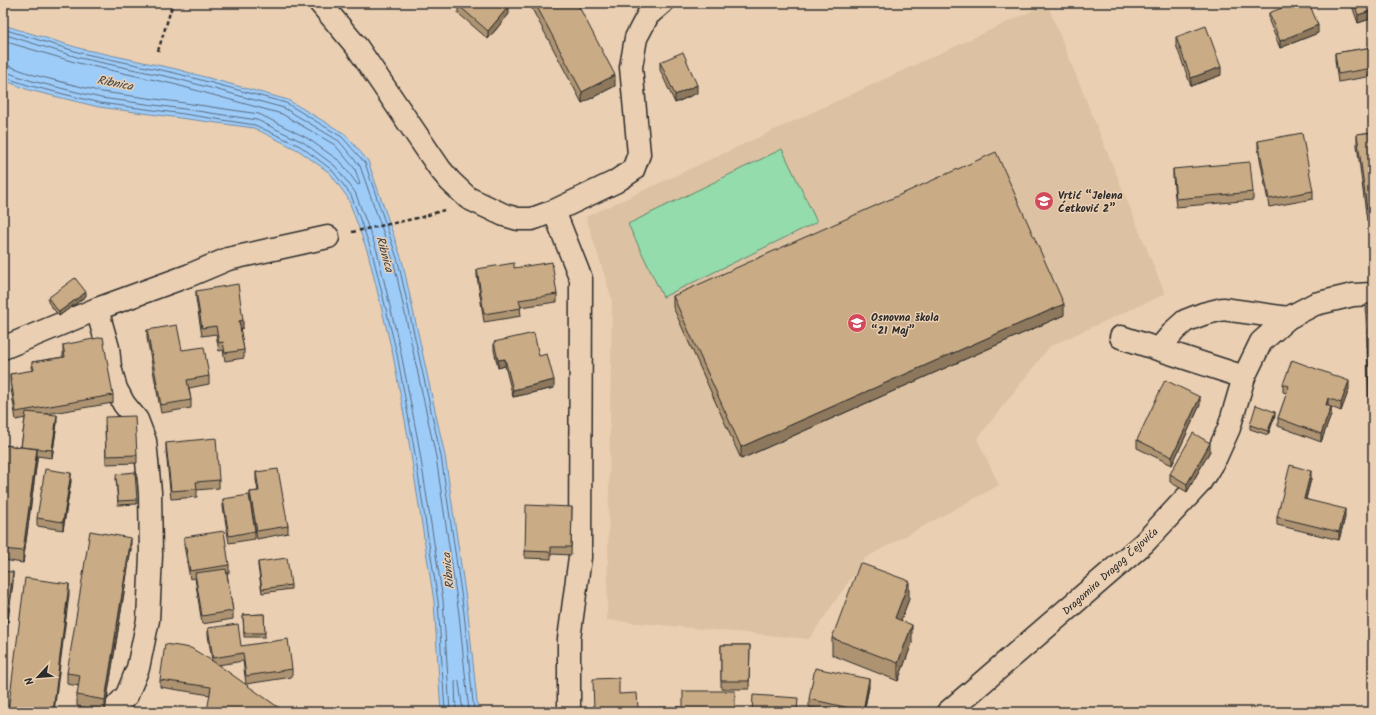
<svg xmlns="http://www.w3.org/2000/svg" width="1376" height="715" viewBox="0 0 1376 715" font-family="Kalam,sans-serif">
	<rect width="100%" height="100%" fill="#eacfb2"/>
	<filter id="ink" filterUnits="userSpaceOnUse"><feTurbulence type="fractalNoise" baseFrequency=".025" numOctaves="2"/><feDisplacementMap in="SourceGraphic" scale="8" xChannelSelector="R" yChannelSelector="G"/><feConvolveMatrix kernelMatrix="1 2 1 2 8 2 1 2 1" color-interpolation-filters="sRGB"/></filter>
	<g filter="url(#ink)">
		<polygon fill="#dcc1a2" points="1047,4 1165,294 1050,346 977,439 999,485 865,558 809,639 607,620 612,299 586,217"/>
		<polygon fill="#94dcac" stroke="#60846c" points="782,149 817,222 663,297 628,224"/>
		<polygon fill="#9eccf9" stroke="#708ca7" points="3,25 82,49 176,69 288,100 345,134 368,161 402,260 445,456 468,613 478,712 441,712 434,601 409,442 393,355 368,253 348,198 330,173 298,150 254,128 99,107 29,90 3,80"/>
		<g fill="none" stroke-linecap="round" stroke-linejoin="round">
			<g stroke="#596b7d" stroke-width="1">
				<polyline points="3,29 81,53 175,73 286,103 342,137 365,163 398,261 441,456 464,613 474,712"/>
				<polyline points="3,34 80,58 174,78 284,108 339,141 360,166 394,263 436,457 459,614 469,712"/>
				<polyline points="3,41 78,63 173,84 282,114 335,145 355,169 360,184 359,185 357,184 341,162 307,138 259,114 185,103 102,92 34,75 9,66 3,65"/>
				<polyline points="3,71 32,81 101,98 184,109 257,120 303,142 335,166 355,192 377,251 401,353 418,441 443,600 450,712"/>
				<polyline points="3,77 31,86 100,103 184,114 255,125 300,146 332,170 351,195 372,252 397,354 413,442 438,601 445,712"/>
				<polyline points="456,712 455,682 457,680 459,682 463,712"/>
			</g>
			<defs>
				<g id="minor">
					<polyline points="320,3 357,47 440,169 450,181 468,198 504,215 518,219 532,219 554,211"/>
					<polyline points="97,309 108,348 110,367 116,389 124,404 137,420 145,441 150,492 151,555 148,620 138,668 127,695 111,712"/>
					<polyline points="1121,337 1244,377"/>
					<polyline points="3,348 97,309 190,275 228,259 328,237"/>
					<polyline points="1159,349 1175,330 1185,321 1203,314 1223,309 1288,318"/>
					<polyline points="569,712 569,639 580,557 581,279 554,211 615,182 633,170 639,154 631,67 636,38 648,15 662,3"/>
					<polyline points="948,712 1144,543 1199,484 1216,457 1229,428 1244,377 1261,342 1288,318 1315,304 1353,295 1373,294"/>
				</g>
			</defs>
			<use href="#minor" stroke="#2b2b2b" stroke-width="25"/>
			<g stroke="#2b2b2b" stroke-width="2.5" stroke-dasharray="4 3" stroke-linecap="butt">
				<polyline points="158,51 173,3"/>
				<polyline points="352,232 422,217 444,210"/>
			</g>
			<use href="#minor" stroke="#eacfb2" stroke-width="22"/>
		</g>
		<g fill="#ad9372" stroke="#2b2b2b">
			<polygon points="530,3 577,3 615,86 582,103 530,5"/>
			<polygon points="1351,3 1373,3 1373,18 1358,23"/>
			<polygon points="458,5 509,14 488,39 458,13"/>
			<polygon points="1269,13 1318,33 1280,48 1269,21"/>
			<polygon points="1176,37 1221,75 1191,86 1176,45"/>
			<polygon points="1373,47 1373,76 1338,82 1335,60 1335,53"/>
			<polygon points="660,62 697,93 675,103 660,70"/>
			<polygon points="1373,132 1373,220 1367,221 1357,145 1357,134"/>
			<polygon points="1258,141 1313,191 1313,199 1269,207 1258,148"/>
			<polygon points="1173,169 1253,192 1253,200 1176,207 1173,177"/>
			<polygon points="477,269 557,294 557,302 520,307 521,316 484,322 477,276"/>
			<polygon points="196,291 243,328 240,329 244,350 244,358 225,361 223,350 219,351 216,334 202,336 196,299"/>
			<polygon points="86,296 59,316 48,302 48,298"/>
			<polygon points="673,296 1064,315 741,459 673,307"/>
			<polygon points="1373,304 1373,408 1369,408 1366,315"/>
			<polygon points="147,330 182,350 209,376 209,384 189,388 191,400 191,408 161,413 147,338"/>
			<polygon points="494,342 539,356 554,388 513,397 505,366 498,368 494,350"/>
			<polygon points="63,345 113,395 113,403 46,414 57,423 52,458 37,456 37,460 23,563 3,560 3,445 21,447 25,418 16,420 10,382 10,374 32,371 32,362 63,357"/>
			<polygon points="1283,384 1349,389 1341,411 1331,407 1331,415 1321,442 1278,426 1278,418 1287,393 1283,392"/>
			<polygon points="1200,405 1172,465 1137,448 1137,440"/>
			<polygon points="1275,416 1268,435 1250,429 1250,425"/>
			<polygon points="105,425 137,455 137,463 106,464"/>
			<polygon points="166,443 219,480 219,488 197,490 197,497 171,499 166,451"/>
			<polygon points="1210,451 1187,492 1170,482 1170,474"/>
			<polygon points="256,472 288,526 288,533 257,539 250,500 250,492 258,491 256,480"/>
			<polygon points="116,478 137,500 137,504 118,505"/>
			<polygon points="1311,479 1306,499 1345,517 1339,540 1277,525 1277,517"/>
			<polygon points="71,481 63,530 37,526 37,518"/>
			<polygon points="223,499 255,531 255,539 229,543 223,507"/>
			<polygon points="572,507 571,555 551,554 551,559 525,558 525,551"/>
			<polygon points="184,537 229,565 229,573 227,573 233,611 233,619 202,624 195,578 190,579 184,545"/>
			<polygon points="131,549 105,711 77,706 77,695 79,686 67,684 67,673"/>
			<polygon points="258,562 291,585 291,589 262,593 258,566"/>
			<polygon points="909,599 900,621 912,643 898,681 832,655 832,638"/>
			<polygon points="264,614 265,637 244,637 243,615"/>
			<polygon points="208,628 241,646 292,669 292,677 246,684 243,661 218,665 210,695 160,687 160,680 212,661 208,635"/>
			<polygon points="721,645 750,645 749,689 721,689"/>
			<polygon points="869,687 864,712 832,712 809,707 809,699"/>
		</g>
		<g fill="#8d785d" stroke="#2b2b2b">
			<polygon points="509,6 509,14 488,39 488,31"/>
			<polygon points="1373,10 1373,18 1358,23 1358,15"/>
			<polygon points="1318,25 1318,33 1280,48 1280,41"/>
			<polygon points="1221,67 1221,75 1191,86 1191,78"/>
			<polygon points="615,75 615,86 582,103 582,92"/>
			<polygon points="697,85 697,93 675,103 675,95"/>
			<polygon points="86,292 86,296 59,316 59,312"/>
			<polygon points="1064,304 1064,315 741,459 741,447"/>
			<polygon points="243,320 243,328 239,329 239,321"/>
			<polygon points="505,359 505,366 498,368 498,360"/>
			<polygon points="554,380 554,388 513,397 513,390"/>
			<polygon points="1349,381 1349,389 1341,411 1341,403"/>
			<polygon points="1200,397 1200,405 1172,465 1172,457"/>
			<polygon points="1328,398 1328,406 1326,405"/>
			<polygon points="1331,407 1331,415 1321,442 1321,434"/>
			<polygon points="1275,412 1275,416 1268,435 1268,431"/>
			<polygon points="57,415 57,423 52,458 52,450"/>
			<polygon points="1210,443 1210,451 1187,492 1187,484"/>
			<polygon points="37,449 37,460 23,563 23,551"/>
			<polygon points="1311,471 1311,479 1304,506 1304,499"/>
			<polygon points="71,473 71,481 63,530 63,522"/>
			<polygon points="1345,509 1345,517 1339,540 1339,532"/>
			<polygon points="131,538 131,549 105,711 105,700"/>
			<polygon points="13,572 13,583 3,659 3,647"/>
			<polygon points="909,581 909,599 895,636 895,618"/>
			<polygon points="69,584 69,595 54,712 53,712"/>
			<polygon points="912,625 912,643 898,681 898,663"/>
			<polygon points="869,679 869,687 864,712 863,712"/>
		</g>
		<g fill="#c9ab85" stroke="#2b2b2b">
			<polygon points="460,3 505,3 509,6 488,31 458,5"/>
			<polygon points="535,3 577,3 615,75 582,92"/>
			<polygon points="1294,3 1309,3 1318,25 1280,41 1269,13"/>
			<polygon points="1354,3 1373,3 1373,10 1358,15"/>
			<polygon points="1206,26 1221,67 1191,78 1176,37"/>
			<polygon points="1373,47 1373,68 1338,74 1335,53"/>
			<polygon points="683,52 697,85 675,95 660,62"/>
			<polygon points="1373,132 1373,209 1367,209 1357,134"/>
			<polygon points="1302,133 1313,191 1269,199 1258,141"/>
			<polygon points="996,152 1064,304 741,447 673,296"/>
			<polygon points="1250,162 1253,192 1176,199 1173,169"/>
			<polygon points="552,262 557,294 519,300 521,308 484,314 477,269 514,263 514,268"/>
			<polygon points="75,278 86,292 59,312 48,298"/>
			<polygon points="238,284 243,320 239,321 244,350 225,353 223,342 219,343 216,326 202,328 196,291"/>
			<polygon points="1366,304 1373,304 1373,397 1369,397"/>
			<polygon points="177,325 182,350 204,347 209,376 187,380 191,400 161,405 147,330"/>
			<polygon points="534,333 539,356 547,354 554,380 513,390 505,359 498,360 494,342"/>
			<polygon points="103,337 113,395 16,412 10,374 34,370 32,362 65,357 63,345"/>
			<polygon points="1292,360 1349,381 1341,403 1328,398 1326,405 1331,407 1321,434 1278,418 1289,386 1283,384"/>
			<polygon points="1165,380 1200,397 1172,457 1137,440"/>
			<polygon points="1256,405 1275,412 1268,431 1250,425"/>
			<polygon points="26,412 57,415 52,450 21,447"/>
			<polygon points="135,416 137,455 106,456 105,417"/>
			<polygon points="1193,433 1210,443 1187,484 1170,474"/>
			<polygon points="216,438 219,480 196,482 197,489 171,491 166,443"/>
			<polygon points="3,445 37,449 23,551 3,549"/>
			<polygon points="1290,465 1311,471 1304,499 1345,509 1339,532 1277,517"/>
			<polygon points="45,469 71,473 63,522 37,518"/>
			<polygon points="278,469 288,526 257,531 250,492 259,491 256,472"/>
			<polygon points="135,472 137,500 118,501 116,474"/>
			<polygon points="249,495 255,531 229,536 223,499"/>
			<polygon points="526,505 572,507 571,547 551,547 551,552 525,551"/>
			<polygon points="90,531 131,538 105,700 77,695 80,675 67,673"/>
			<polygon points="224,531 229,565 190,571 184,537"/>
			<polygon points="287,558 291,585 262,589 258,562"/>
			<polygon points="860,563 909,581 895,618 912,625 898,663 832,638"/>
			<polygon points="226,569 233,611 202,616 195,573"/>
			<polygon points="3,571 13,572 3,647"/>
			<polygon points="25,578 69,584 53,712 8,712"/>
			<polygon points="264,614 265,633 244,633 243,615"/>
			<polygon points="238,624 241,646 288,639 292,669 246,676 243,653 213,658 208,628"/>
			<polygon points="165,644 191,648 214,662 285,712 207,712 211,687 160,680"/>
			<polygon points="721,645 750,645 749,681 721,681"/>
			<polygon points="815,668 869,679 863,711 809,699"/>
			<polygon points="619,678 619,694 637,693 638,708 680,707 681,712 594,712 593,679"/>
			<rect x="683" y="691" width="52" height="21"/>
			<polygon points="753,695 798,698 797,712 752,712"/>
		</g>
	</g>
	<defs>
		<symbol id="school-disc" viewBox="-11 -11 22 22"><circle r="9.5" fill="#d1495b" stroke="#eacfb2"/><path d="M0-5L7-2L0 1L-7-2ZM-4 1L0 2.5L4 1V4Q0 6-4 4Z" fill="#fff"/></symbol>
	</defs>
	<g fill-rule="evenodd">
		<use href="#school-disc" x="1033" y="190" width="22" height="22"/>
		<use href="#school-disc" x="846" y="312" width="22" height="22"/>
	</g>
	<g text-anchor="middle" stroke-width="3" stroke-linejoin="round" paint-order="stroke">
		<g font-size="11" font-weight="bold" fill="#2b2b2b" stroke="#eacfb2" text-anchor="start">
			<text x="1058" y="199">Vrtić “Jelena<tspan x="1058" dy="13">Ćetković 2”</tspan></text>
			<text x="871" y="321">Osnovna škola<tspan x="871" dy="13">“21 Maj”</tspan></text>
		</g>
		<g font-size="11" fill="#2b2b2b" stroke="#eacfb2">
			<text transform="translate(1110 571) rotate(-42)" y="4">Dragomira Dragog Čejovića</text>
		</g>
		<g font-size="12" font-style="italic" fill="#3c434a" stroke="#eacfb2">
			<text transform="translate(115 83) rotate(11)" y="4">Ribnica</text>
			<text transform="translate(385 254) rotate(74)" y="4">Ribnica</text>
			<text transform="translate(448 571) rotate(-96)" y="4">Ribnica</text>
		</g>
	</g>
	<rect width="1376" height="715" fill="none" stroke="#eacfb2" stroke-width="16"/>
	<rect x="8" y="8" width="1360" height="699" fill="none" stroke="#2b2b2b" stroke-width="1.5" filter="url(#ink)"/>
	<g transform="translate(38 677) rotate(244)" stroke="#eacfb2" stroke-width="3" paint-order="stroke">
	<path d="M0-3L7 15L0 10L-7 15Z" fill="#2b2b2b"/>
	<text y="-6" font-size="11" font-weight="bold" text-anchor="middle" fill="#2b2b2b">N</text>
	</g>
</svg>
